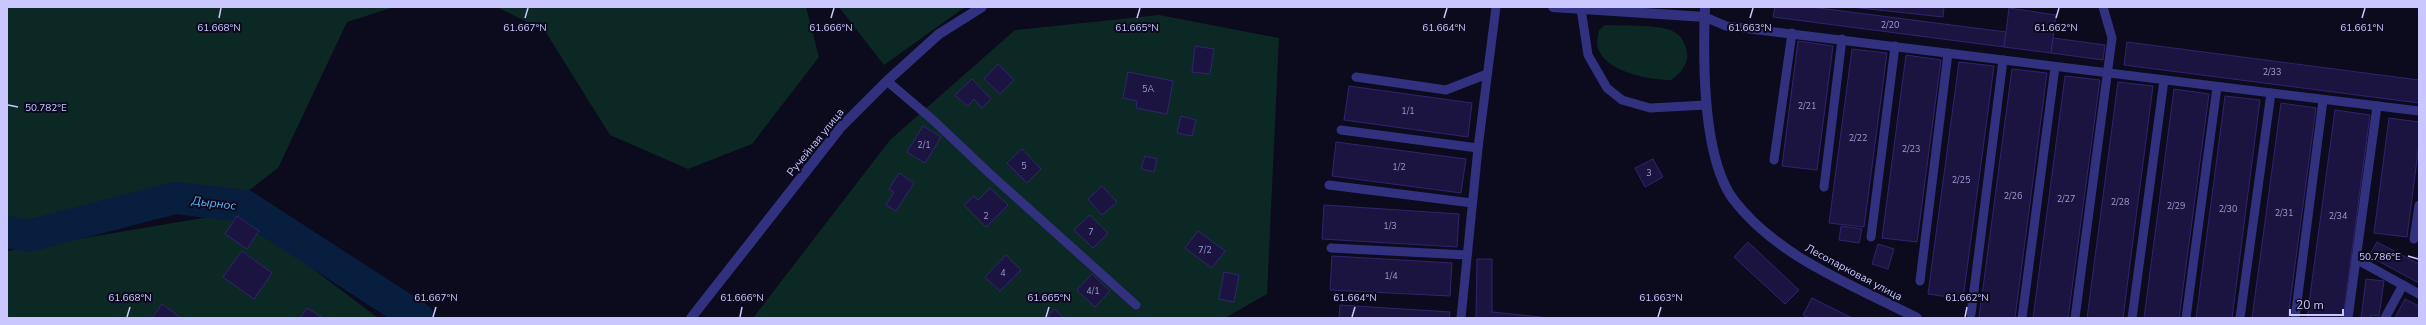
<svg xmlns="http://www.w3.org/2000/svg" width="2426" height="325" viewBox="0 0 2426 325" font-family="'Nunito Sans',sans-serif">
	<rect width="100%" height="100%" fill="#0c0a1d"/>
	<g fill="#0c2825">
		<polygon points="7,7 394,7 347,22 278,168 229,206 7,228"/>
		<polygon points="497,7 806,7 819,57 752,144 688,169 610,135 545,31"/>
		<polygon points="839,7 965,7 884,65"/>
		<polygon points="1159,15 1279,38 1267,294 1225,318 753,318 890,140 1015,30"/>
		<path d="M 1605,25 C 1622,26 1664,24 1676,33 C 1683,38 1685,44 1687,52 C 1689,64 1680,74 1671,80 C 1650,80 1605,72 1598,48 C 1596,43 1598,36 1599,30 Z"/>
		<polygon points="238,212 378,318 7,318 7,251"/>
	</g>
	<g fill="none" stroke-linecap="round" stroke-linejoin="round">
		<polyline stroke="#071e3f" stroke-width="32" points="7,232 28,236 175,198 245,206 418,318"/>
	</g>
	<g fill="#1b1440" stroke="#30246e">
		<polygon points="1775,7 1811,7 2006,32 2004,47 1773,17"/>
		<polygon points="1851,7 1944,7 1943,17"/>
		<polygon points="2009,8 2056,15 2051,53 2004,47"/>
		<polygon points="2053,38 2105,45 2103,60 2051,53"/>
		<polygon points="1798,41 1833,46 1817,170 1782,166"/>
		<polygon points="2127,42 2419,80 2419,103 2124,65"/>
		<polygon points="1195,46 1214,49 1210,74 1192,72"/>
		<polygon points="1852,49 1887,53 1864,227 1829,223"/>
		<polygon points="1906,55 1941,60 1917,242 1882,238"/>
		<polygon points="1959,62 1994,66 1963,299 1928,294"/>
		<polygon points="998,64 1014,80 1000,94 984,79"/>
		<polygon points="2012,69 2047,73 2015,318 1979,318"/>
		<polygon points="1128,72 1173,81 1167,114 1136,108 1137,101 1123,98"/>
		<polygon points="2065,76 2100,80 2068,318 2033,318"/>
		<polygon points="972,79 991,99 982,108 974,99 967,106 955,95"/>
		<polygon points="2118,82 2153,86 2123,318 2087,318"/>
		<polygon points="1349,86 1472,103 1468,137 1344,120"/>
		<polygon points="2174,89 2209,94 2179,318 2144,318"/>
		<polygon points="2225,96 2260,100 2232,318 2196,318"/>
		<polygon points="2281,103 2316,108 2288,318 2252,318"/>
		<polygon points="2335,110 2370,115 2343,318 2307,318"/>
		<polygon points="1181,116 1196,120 1192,136 1177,133"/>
		<polygon points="2389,118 2419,122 2419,144 2407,237 2374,233"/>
		<polygon points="923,126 941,137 925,163 907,152"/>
		<polygon points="1336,142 1466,159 1461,193 1332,176"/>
		<polygon points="1022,149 1041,169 1027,183 1007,163"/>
		<polygon points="1145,156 1157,159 1154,172 1141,169"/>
		<polygon points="1653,159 1663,177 1645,187 1635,168"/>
		<polygon points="899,173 914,183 896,211 886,205 894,192 889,189"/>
		<polygon points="1102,186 1117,202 1102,215 1088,199"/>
		<polygon points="990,188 1008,205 986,227 964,205 974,196 978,200"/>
		<polygon points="1324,205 1459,214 1457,247 1322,239"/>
		<polygon points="1090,215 1108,233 1093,248 1074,230"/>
		<polygon points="237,216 259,231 247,249 225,234"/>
		<polygon points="1841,226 1862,229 1859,243 1839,240"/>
		<polygon points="1198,231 1225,251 1212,268 1185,248"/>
		<polygon points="1748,242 1799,290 1785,304 1734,257"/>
		<polygon points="2377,242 2419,264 2419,283 2369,256"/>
		<polygon points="1878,244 1894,249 1888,269 1872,264"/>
		<polygon points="242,251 272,273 254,299 223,277"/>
		<polygon points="1006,255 1021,270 1000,291 985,277"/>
		<polygon points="1332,256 1452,263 1450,296 1330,290"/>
		<polygon points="1477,259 1492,259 1492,312 1550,318 1476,318"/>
		<polygon points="1224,272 1239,275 1234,302 1219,299"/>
		<polygon points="1092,274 1110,291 1095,307 1077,290"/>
		<polygon points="2366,279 2384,281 2379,316 2371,315 2371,318 2361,318"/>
		<polygon points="1812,298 1852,318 1809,318 1803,315"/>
		<polygon points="2405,299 2419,306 2419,318 2395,318"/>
		<polygon points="162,304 181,318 152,318"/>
		<polygon points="1340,305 1450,312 1449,318 1339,318"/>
		<polygon points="307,308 323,318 300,318"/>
		<polygon points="1054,309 1064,318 1047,318"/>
	</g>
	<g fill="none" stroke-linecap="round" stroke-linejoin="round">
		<g stroke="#313180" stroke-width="9">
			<polyline points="1581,9 1588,55 1607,88 1622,100 1650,108 1706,105"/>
			<polyline points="1705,17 1726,26 2419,111"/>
			<polyline points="1356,77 1446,90 1487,74"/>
			<polyline points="887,81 933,120 989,173 1136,305"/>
			<polyline points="1341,130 1478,148"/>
			<polyline points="1774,160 1792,33"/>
			<polyline points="1329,185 1472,203"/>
			<polyline points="1824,187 1842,39"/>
			<polyline points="1871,237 1895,46"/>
			<polyline points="2414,239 2419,205"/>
			<polyline points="1331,248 1467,255"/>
			<polyline points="2356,259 2419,294"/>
			<polyline points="1920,281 1948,53"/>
			<polyline points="1971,314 2003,60"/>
			<polyline points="1461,318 1478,148 1496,7"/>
			<polyline points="2022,318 2055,67"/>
			<polyline points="2075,318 2112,38 2103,7"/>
			<polyline points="2132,318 2164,80"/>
			<polyline points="2186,318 2217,87"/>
			<polyline points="2240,318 2271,93"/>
			<polyline points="2295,318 2323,100"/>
			<polyline points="2348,318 2377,106"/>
			<polyline points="2385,318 2403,285"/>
		</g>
		<g stroke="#313180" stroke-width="10">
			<polyline points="1553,7 1705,17"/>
			<path d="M 1705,7 C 1703,59 1702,156 1733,199 C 1778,258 1853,285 1917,318"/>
			<polyline points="691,318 841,127 887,81 939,34 982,7"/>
		</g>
	</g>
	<path fill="none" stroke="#cac6ff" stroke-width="1.5" d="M 219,18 L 221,8M 525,18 L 528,8M 831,18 L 834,8M 1137,18 L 1140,8M 1444,18 L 1447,8M 1750,18 L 1753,8M 2056,18 L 2059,8M 2362,18 L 2365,8M 8,105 L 18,107M 2408,256 L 2418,259M 127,317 L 130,307M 433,317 L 436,307M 740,317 L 742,307M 1046,317 L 1049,307M 1352,317 L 1355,307M 1658,317 L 1661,307M 1965,317 L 1967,307"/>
	<g text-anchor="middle" stroke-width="4" stroke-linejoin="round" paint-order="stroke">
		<g font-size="9" fill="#9e9acf">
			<text x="1890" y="28">2/20</text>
			<text x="2272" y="75">2/33</text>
			<text x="1148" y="92">5А</text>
			<text x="1807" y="109">2/21</text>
			<text x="1408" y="114">1/1</text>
			<text x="1858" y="141">2/22</text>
			<text x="924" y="148">2/1</text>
			<text x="1911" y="152">2/23</text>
			<text x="1024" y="169">5</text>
			<text x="1399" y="170">1/2</text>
			<text x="1649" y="176">3</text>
			<text x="1961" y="183">2/25</text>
			<text x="2013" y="199">2/26</text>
			<text x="2066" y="202">2/27</text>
			<text x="2120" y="205">2/28</text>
			<text x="2176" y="209">2/29</text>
			<text x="2228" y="212">2/30</text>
			<text x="2284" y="216">2/31</text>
			<text x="986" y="219">2</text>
			<text x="2338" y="219">2/34</text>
			<text x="1390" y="229">1/3</text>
			<text x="1091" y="235">7</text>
			<text x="1205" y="253">7/2</text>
			<text x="1003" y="276">4</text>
			<text x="1391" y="279">1/4</text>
			<text x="1093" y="294">4/1</text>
		</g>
		<g font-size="11" fill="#cac6ff" stroke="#0c0a1d">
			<text transform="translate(815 142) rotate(-51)" y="4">Ручейная улица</text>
			<text transform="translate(1854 272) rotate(28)" y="4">Лесопарковая улица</text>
		</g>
		<g font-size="12" font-style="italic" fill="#54b7ff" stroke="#0c0a1d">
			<text transform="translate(214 203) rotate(7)" y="4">Дырнос</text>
		</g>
	</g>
	<g font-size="10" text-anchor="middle" fill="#cac6ff" stroke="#0c0a1d" stroke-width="4" stroke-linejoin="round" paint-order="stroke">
		<text x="219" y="31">61.668°N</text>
		<text x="525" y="31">61.667°N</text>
		<text x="831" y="31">61.666°N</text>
		<text x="1137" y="31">61.665°N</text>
		<text x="1444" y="31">61.664°N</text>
		<text x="1750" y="31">61.663°N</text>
		<text x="2056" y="31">61.662°N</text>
		<text x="2362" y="31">61.661°N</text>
		<text x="46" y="111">50.782°E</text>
		<text x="2380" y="260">50.786°E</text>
		<text x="130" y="301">61.668°N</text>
		<text x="436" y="301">61.667°N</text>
		<text x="742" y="301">61.666°N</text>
		<text x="1049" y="301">61.665°N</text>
		<text x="1355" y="301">61.664°N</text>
		<text x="1661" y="301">61.663°N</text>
		<text x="1967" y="301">61.662°N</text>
	</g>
	<rect width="2426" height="325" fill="none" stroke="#cac6ff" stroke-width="16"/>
	<path d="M2290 309v6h53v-6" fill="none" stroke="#cac6ff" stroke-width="2"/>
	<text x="2296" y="309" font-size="12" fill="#cac6ff" stroke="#0c0a1d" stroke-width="3" paint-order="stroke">20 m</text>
</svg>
